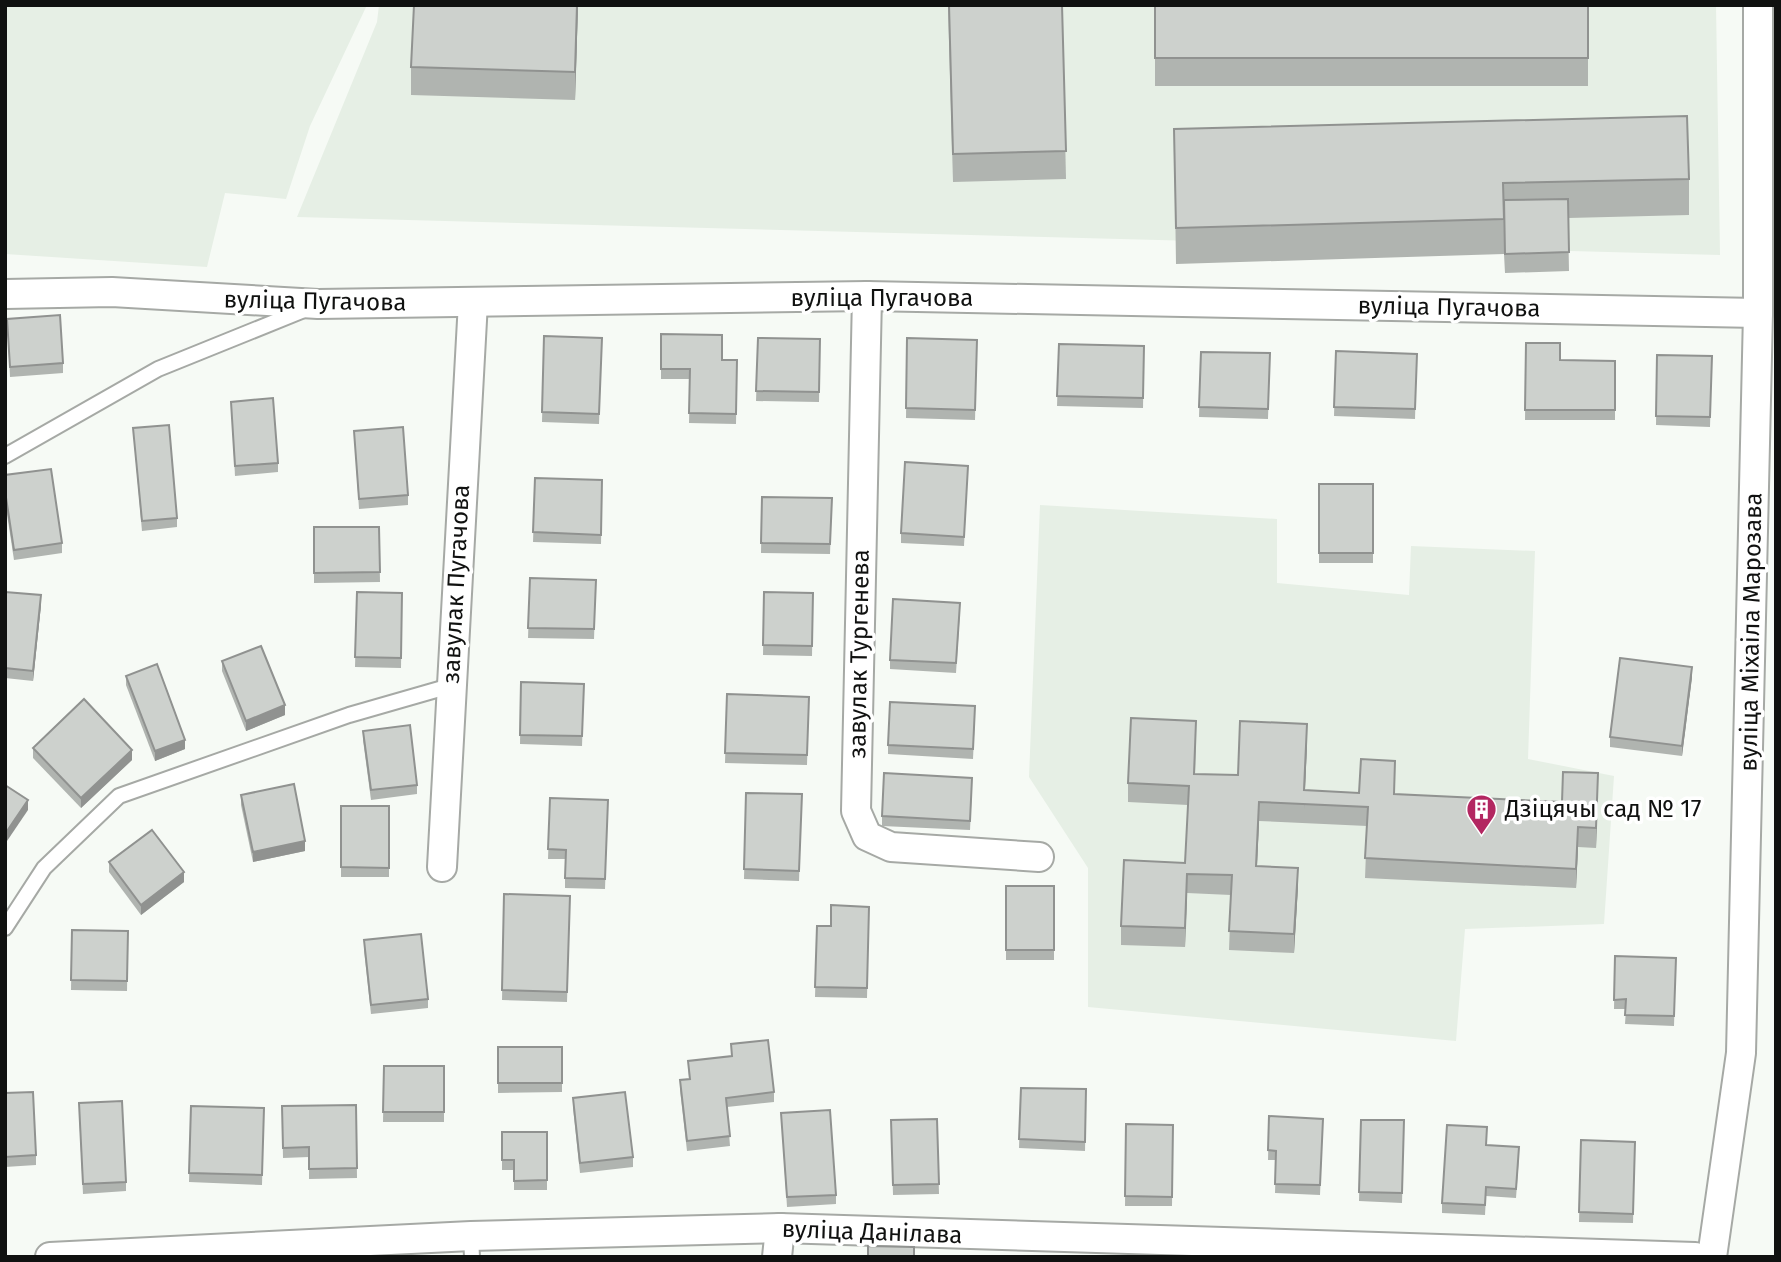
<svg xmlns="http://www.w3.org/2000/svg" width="1781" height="1262" viewBox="0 0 1781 1262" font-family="'Fira Sans',sans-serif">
	<rect width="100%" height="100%" fill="#f6faf5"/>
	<g fill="#e6efe5">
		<polygon points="5,5 367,5 310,126 286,199 225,193 207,267 5,254"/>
		<polygon points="379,5 1716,5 1720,255 297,217 377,22"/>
		<polygon points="1040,505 1277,519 1277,583 1409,595 1411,546 1535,551 1528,759 1614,776 1604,924 1465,929 1456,1041 1088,1007 1088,868 1029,777"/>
	</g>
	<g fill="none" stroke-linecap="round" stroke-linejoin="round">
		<defs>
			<g id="service">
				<polyline points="5,456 158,369 304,310"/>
				<polyline points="5,928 44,868 119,796 349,715 450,686"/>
				<polyline points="471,1236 472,1257"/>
			</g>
			<g id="minor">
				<polyline points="5,294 112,292 318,304 867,296 1758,313"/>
				<polyline points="867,296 856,811 867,836 891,847 1039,857"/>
				<polyline points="442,867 473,302"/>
				<polyline points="50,1257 471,1236 780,1228 1695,1257"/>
				<polyline points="777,1257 780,1228"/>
				<polyline points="1712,1257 1741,1053 1758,313 1758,5"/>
			</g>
		</defs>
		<use href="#service" stroke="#a6a9a5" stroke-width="18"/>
		<use href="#minor" stroke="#a6a9a5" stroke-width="32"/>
		<use href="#service" stroke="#fff" stroke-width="14"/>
		<use href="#minor" stroke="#fff" stroke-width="28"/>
	</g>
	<g fill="#b0b4b0">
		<polygon points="578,5 575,100 411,95 411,67"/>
		<polygon points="948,5 1062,5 1066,179 953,182"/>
		<rect x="1155" y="5" width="433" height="81"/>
		<polygon points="1174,129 1689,179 1689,215 1568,218 1569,271 1505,273 1504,254 1176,264"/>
		<polygon points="7,319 63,363 63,373 10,377"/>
		<polygon points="661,334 722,360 737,360 736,424 689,423 690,379 661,379"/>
		<polygon points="544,336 602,338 599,424 542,422"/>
		<polygon points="758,338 820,339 819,402 756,401"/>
		<polygon points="907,338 977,340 975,420 906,418"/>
		<polygon points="1526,343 1560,360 1615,361 1615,420 1525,420"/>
		<polygon points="1059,344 1144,346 1143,408 1057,406"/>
		<polygon points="1336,351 1417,354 1415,419 1334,416"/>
		<polygon points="1201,352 1270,353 1268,419 1199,417"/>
		<polygon points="1657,355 1712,356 1710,427 1656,425"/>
		<polygon points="231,402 278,463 278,472 235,476"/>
		<polygon points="133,428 177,518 177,527 142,531"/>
		<polygon points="354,431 408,495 408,505 359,509"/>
		<polygon points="968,466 964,546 901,543 901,533"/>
		<polygon points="5,475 62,543 62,553 14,560 5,501"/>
		<polygon points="535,478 602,480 601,544 533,542"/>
		<rect x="1319" y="484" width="54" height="79"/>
		<polygon points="762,497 832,498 830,554 761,553"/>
		<polygon points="314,527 379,527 380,582 314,583"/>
		<polygon points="530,578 596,580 594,639 528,638"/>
		<polygon points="5,592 41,605 33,681 5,678"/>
		<polygon points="357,592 402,593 401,668 355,667"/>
		<polygon points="764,592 813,593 812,656 763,655"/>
		<polygon points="960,612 956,673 890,669 890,660"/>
		<polygon points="222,661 285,715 246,731 222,671"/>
		<polygon points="126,676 185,749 155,761 126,685"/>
		<polygon points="1692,677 1682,756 1610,747 1610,737"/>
		<polygon points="521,682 584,684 582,746 520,744"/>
		<polygon points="727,694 809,697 807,765 725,763"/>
		<polygon points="975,716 973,759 888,754 888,745"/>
		<polygon points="363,731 417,785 417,794 371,800 363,740"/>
		<polygon points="1196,740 1195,774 1238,775 1307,744 1305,790 1359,793 1395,780 1395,794 1562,802 1598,792 1596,848 1578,847 1576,888 1365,878 1367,826 1259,821 1257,866 1298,887 1294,953 1229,950 1231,895 1187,893 1185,947 1121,945 1121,926 1185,863 1188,805 1128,802 1128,783"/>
		<polygon points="33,748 132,760 81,808 33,758"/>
		<polygon points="972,788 970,830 882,826 882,816"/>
		<polygon points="746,793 802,794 799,881 744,879"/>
		<polygon points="241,795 305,851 253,862 241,805"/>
		<polygon points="550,798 608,800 605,889 565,888 565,859 548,859"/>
		<rect x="341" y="806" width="48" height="71"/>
		<polygon points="109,862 184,882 141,915 109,872"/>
		<rect x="1006" y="886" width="48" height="74"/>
		<polygon points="504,894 570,896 567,1002 502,1000"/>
		<polygon points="869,907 867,998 815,997 817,926 831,926"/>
		<polygon points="72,930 128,931 127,991 71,990"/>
		<polygon points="364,940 428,999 428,1008 371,1014 364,950"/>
		<polygon points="1615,956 1676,958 1674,1026 1625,1024 1626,1009 1614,1009"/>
		<polygon points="731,1044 774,1092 774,1102 727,1107 730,1146 687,1151 680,1090 680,1080 689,1079 688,1061 731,1056"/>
		<polygon points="498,1047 562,1047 562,1092 498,1093"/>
		<polygon points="384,1066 444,1066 444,1122 383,1122"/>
		<polygon points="1021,1088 1086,1089 1085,1151 1019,1148"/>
		<polygon points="5,1093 36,1155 36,1165 5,1167"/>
		<polygon points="573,1098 633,1157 633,1167 580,1173 573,1108"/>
		<polygon points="356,1105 357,1178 309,1179 309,1157 283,1158 282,1106"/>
		<polygon points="191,1106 264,1108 262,1185 189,1182"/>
		<polygon points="79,1113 126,1182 126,1191 83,1194"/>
		<polygon points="781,1113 836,1195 836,1204 787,1207"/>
		<polygon points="1269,1116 1323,1119 1320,1195 1275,1193 1276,1160 1268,1160"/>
		<polygon points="937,1119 939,1194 893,1195 891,1120"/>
		<polygon points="1361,1120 1404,1120 1402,1203 1359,1201"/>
		<polygon points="1126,1124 1173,1125 1172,1206 1125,1206"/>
		<polygon points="502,1132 547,1132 547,1190 514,1190 514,1170 502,1170"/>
		<polygon points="1581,1140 1635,1142 1633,1223 1579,1222"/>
		<polygon points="1487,1145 1519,1157 1516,1198 1486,1196 1485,1215 1442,1213 1442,1203"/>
	</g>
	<g fill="#909290">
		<polygon points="577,5 578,5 575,100 575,72"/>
		<polygon points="41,595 41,605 33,681 33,671"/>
		<polygon points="1692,667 1692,677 1682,756 1682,746"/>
		<polygon points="285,705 285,715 246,731 246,721"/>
		<polygon points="1307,724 1307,744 1304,809 1304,790"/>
		<polygon points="185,740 185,749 155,761 155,751"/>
		<polygon points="132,750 132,760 81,808 81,798"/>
		<polygon points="1598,773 1598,792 1596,848 1596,828"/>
		<polygon points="28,800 28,810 5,844 5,834"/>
		<polygon points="1259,802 1259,821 1256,885 1256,866"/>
		<polygon points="1578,827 1578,847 1576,888 1576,869"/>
		<polygon points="305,841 305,851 253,862 253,852"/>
		<polygon points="1298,868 1298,887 1294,953 1294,934"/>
		<polygon points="184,872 184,882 141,915 141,905"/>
		<polygon points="1187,874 1187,893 1185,947 1185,928"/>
	</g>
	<g fill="#cdd1cd" stroke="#909290" stroke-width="2">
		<polygon points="414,5 577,5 575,72 411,67"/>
		<polygon points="949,5 1062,5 1066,151 953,154"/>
		<rect x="1155" y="5" width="433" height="53"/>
		<polygon points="1687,116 1689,179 1503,183 1504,219 1176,228 1174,129"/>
		<polygon points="1568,199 1569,252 1505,254 1504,200"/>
		<polygon points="60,315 63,363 10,367 7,319"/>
		<polygon points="661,334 722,335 722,360 737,360 736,414 689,413 690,369 661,369"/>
		<polygon points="544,336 602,338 599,414 542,412"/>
		<polygon points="758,338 820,339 819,392 756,391"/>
		<polygon points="907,338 977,340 975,410 906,408"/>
		<polygon points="1526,343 1560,343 1560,360 1615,361 1615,410 1525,410"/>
		<polygon points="1059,344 1144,346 1143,398 1057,396"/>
		<polygon points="1336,351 1417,354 1415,409 1334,407"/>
		<polygon points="1201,352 1270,353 1268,409 1199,407"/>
		<polygon points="1657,355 1712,356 1710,417 1656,416"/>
		<polygon points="273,398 278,463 235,466 231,402"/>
		<polygon points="169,425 177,518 142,521 133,428"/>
		<polygon points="403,427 408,495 359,499 354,431"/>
		<polygon points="905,462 968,466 964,537 901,533"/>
		<polygon points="51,469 62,543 14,550 5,491 5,475"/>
		<polygon points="535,478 602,480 601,535 533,532"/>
		<rect x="1319" y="484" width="54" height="69"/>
		<polygon points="762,497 832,498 830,544 761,543"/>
		<polygon points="314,527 379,527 380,572 314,573"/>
		<polygon points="530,578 596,580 594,629 528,628"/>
		<polygon points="5,592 41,595 33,671 5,668"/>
		<polygon points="357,592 402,593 401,658 355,657"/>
		<polygon points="764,592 813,593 812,646 763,645"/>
		<polygon points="893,599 960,603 956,663 890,660"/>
		<polygon points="261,646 285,705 246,721 222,661"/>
		<polygon points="1620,658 1692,667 1682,746 1610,737"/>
		<polygon points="157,664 185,740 155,751 126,676"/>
		<polygon points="521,682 584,684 582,736 520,735"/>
		<polygon points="727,694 809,697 807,755 725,753"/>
		<polygon points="84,699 132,750 81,798 33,748"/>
		<polygon points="890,702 975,706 973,749 888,745"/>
		<polygon points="1131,718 1196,721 1194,774 1238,775 1240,721 1307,724 1304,790 1359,793 1361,759 1395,761 1394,794 1562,802 1563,772 1598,773 1596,828 1578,827 1576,869 1365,858 1368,807 1259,802 1256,866 1298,868 1294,934 1229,931 1232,875 1187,874 1185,928 1121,926 1124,860 1185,863 1189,786 1128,783"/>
		<polygon points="410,725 417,785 371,790 363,731"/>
		<polygon points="884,773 972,778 970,821 882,816"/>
		<polygon points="294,784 305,841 253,852 241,795"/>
		<polygon points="5,785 28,800 5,834"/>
		<polygon points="746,793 802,794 799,871 744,869"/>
		<polygon points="550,798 608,800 605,879 565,878 566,850 548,849"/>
		<polygon points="341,806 389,806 389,868 341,867"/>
		<polygon points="152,830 184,872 141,905 109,862"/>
		<rect x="1006" y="886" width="48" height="64"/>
		<polygon points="504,894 570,896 567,992 502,990"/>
		<polygon points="831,905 869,907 867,988 815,987 817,926 831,926"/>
		<polygon points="72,930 128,931 127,981 71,980"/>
		<polygon points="421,934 428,999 371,1005 364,940"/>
		<polygon points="1615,956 1676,958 1674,1016 1625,1015 1626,999 1614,1000"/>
		<polygon points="768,1040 774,1092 726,1098 730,1136 687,1141 680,1080 690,1079 688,1061 732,1056 731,1044"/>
		<rect x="498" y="1047" width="64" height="36"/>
		<polygon points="384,1066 444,1066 444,1112 383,1112"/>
		<polygon points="1021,1088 1086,1089 1085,1142 1019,1139"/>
		<polygon points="33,1092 36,1155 5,1157 5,1093"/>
		<polygon points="625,1092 633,1157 580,1163 573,1098"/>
		<polygon points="122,1101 126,1182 83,1184 79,1103"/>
		<polygon points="356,1105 357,1168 309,1169 309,1147 283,1148 282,1106"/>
		<polygon points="191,1106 264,1108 262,1175 189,1173"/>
		<polygon points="830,1110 836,1195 787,1197 781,1113"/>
		<polygon points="1269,1116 1323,1119 1320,1185 1275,1184 1276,1151 1268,1150"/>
		<polygon points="937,1119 939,1184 893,1185 891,1120"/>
		<polygon points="1361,1120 1404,1120 1402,1193 1359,1192"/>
		<polygon points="1126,1124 1173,1125 1172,1197 1125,1196"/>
		<polygon points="1447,1125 1487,1127 1486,1145 1519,1147 1516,1189 1486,1187 1485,1205 1442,1203"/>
		<polygon points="502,1132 547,1132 547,1180 514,1181 514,1160 502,1160"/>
		<polygon points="1581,1140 1635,1142 1633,1214 1579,1212"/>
		<polygon points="868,1246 914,1247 914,1257 868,1257"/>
	</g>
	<defs>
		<symbol id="building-pin" viewBox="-11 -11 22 30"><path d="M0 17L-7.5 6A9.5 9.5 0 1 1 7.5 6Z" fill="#b32761" stroke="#fff"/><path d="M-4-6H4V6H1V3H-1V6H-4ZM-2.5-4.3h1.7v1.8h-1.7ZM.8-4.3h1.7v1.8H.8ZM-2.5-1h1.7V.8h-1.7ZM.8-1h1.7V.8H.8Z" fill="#fff"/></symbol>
	</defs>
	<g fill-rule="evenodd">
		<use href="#building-pin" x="1464" y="792" width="35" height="47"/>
	</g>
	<g text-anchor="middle" stroke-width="7" stroke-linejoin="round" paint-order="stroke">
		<g font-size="24" fill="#101110" stroke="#fff">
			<text x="882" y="306">вуліца Пугачова</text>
			<text transform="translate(315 301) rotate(1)" y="8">вуліца Пугачова</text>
			<text transform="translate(1449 307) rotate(1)" y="8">вуліца Пугачова</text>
			<text transform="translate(456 584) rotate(-87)" y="8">завулак Пугачова</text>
			<text transform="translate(1751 632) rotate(-89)" y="8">вуліца Міхаіла Марозава</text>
			<text transform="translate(859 654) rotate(-89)" y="8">завулак Тургенева</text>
			<text transform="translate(872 1232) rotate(2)" y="8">вуліца Данілава</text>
		</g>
		<g font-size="24" fill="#101110" stroke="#fff" text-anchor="start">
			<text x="1505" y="817">Дзіцячы сад № 17</text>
		</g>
	</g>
	<rect width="1781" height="1262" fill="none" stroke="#101110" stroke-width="14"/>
</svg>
